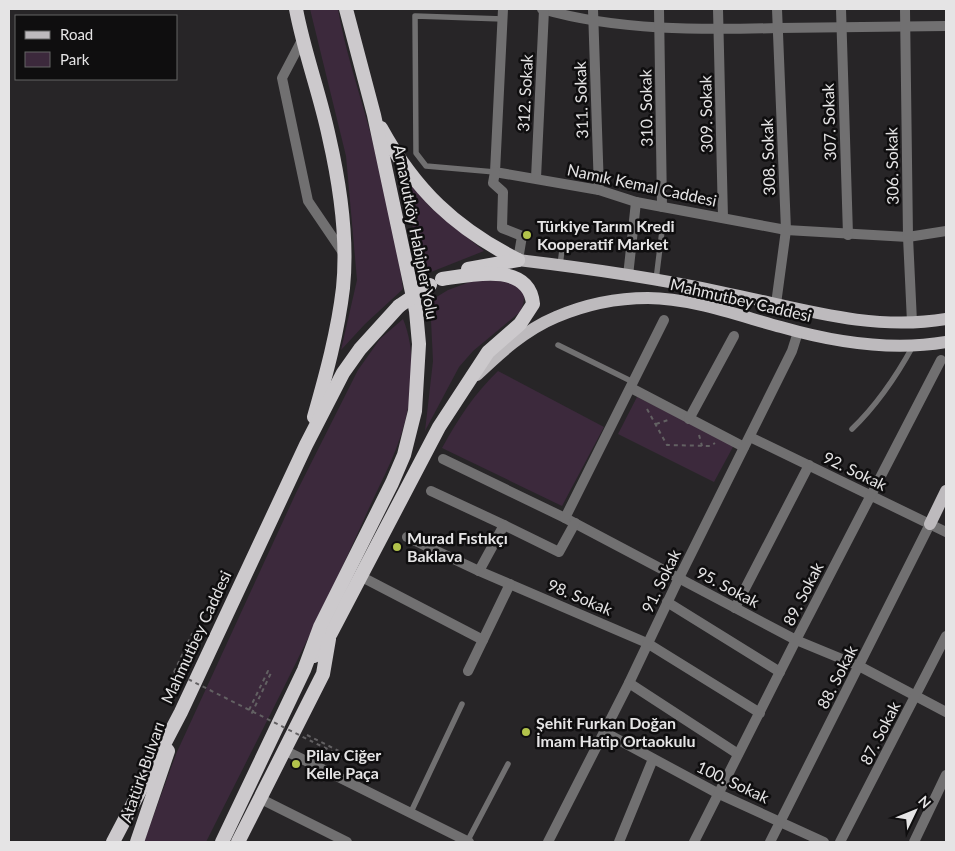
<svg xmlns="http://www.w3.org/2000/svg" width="955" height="851" viewBox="0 0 955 851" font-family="Lato,sans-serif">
	<rect width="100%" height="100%" fill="#272527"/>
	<g fill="#3c293c">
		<path d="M 310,9 L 338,9 C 345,50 358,88 369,128 C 383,181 396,235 403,289 L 365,324 L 341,350 L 357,280 L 346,156 Z"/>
		<polygon points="395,165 430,207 484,251 426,274"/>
		<path d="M 475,280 C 497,281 537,277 520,312 L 473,351 L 459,367 L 425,431 L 433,361 L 430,301 L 448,290 Z"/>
		<path d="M 403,319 C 414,345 414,381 408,408 C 401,447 381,481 365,517 C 316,627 260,734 206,842 L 144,842 L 176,754 L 296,493 L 358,370 L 380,339 Z"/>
		<path d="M 498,371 L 604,427 L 562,506 L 442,448 C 458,419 474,394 498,371 Z"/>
		<polygon points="637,397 734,445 714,482 618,434"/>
	</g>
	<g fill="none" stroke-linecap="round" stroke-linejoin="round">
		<g stroke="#636163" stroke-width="2" stroke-dasharray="4 4" stroke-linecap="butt">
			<polyline points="647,409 667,445 710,446 715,443"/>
			<polyline points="656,424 668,420"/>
			<polyline points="699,435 702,446"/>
			<polyline points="174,672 192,634 196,635 180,668 187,671"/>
			<polyline points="249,710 268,671 271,673 250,717"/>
			<polyline points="307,735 345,754 344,757 313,742"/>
		</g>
		<g stroke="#717071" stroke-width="5.5">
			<polyline points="495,172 426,166 416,153 415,16 503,19"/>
			<polyline points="560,265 562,250"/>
			<polyline points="656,280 662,231"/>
			<polyline points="558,345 633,382"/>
			<path d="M 852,429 C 878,404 896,377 913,346"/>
			<polyline points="411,812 462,704"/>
			<polyline points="467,842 508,764"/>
		</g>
		<g stroke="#717071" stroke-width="10">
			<polyline points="503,9 495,172 599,190 636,202 786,230 908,237 946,231"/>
			<path d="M 542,9 C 618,31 701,30 779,28 C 835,27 891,27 946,26"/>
			<polyline points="593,9 599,190"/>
			<polyline points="659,9 662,207"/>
			<polyline points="718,9 723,218"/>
			<polyline points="841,9 848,235"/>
			<polyline points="905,9 908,237 912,322"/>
			<polyline points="302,40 282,78 308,201 344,254"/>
			<polyline points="495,172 493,183 503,192 502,228 522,236 518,260"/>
			<polyline points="536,178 544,10"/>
			<polyline points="628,276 636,202"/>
			<polyline points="776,304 786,230 777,9"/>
			<polyline points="631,388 744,447"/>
			<polyline points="689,419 734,336"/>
			<polyline points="750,437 946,532"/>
			<polyline points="443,459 565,518 796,640 859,666 946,712"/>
			<polyline points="431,491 504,525 479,571"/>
			<polyline points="565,518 664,320"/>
			<polyline points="504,525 559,552 575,523"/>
			<polyline points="407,537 479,571 647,643 760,713"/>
			<polyline points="360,576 483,640"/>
			<polyline points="667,602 780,672"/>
			<polyline points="735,608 809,465"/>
			<polyline points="468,671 510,584"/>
			<polyline points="629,683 738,754"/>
			<polyline points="604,732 719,794 824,842"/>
			<polyline points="284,750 469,842"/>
			<polyline points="259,798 347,842"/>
			<polyline points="548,842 629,683 679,578 792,351 798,332"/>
			<polyline points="619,842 653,759"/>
			<polyline points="694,842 796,640 941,360"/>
			<polyline points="770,842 930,524"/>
			<polyline points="840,842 946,636"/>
			<polyline points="914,842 946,775"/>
		</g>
		<g stroke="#bdbabd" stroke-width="12">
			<path d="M 518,260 C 586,268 655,278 721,292 C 796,307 869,332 946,319"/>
			<path d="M 477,375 C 500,353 525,330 556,317 C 584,305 617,298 648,298 C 691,298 740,316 781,327 C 833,342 893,351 946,342"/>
			<polyline points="930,524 946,491"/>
		</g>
		<g stroke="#ccc9cc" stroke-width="14">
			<path d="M 296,9 C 304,52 320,94 329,137 C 340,185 348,239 343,288 C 338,331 326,375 314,417"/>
			<path d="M 381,128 C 415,190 455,228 518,260"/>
			<polyline points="468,269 518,260"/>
			<path d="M 314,656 L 331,633 L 439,427 L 488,352 L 520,324 L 533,304 C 529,261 470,275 442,279"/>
			<polyline points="113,842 181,712 306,445 343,373 360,349 399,306"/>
			<polyline points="137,842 168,751"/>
			<polyline points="222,842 304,670 320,627 392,483 404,455 415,411 419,344 416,311 374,115 346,9"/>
			<polyline points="238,842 323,674 329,639"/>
		</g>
		<polyline stroke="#636163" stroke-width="2" stroke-dasharray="4 4" stroke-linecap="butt" points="174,672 313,742"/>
		<polyline stroke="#ccc9cc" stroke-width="14" points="399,306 430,285"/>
	</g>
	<g fill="#b2c34b" stroke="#0f0e0f" stroke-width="2">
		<circle cx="527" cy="235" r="5"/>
		<circle cx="397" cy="547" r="5"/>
		<circle cx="526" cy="732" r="5"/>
		<circle cx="296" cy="764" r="5"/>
	</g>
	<g text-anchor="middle" stroke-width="5" stroke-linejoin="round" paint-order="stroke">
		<g font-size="16" fill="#e5e4e5" stroke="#0f0e0f">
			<text transform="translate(525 93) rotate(-87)" y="6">312. Sokak</text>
			<text transform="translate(581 100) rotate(-92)" y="6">311. Sokak</text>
			<text transform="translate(646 108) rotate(-91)" y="6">310. Sokak</text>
			<text transform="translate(706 114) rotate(-91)" y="6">309. Sokak</text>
			<text transform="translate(829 122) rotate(-92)" y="6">307. Sokak</text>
			<text transform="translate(768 157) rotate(-92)" y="6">308. Sokak</text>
			<text transform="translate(892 166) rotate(-91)" y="6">306. Sokak</text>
			<text transform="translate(642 185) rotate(12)" y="6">Namık Kemal Caddesi</text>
			<text transform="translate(416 232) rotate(79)" y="6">Arnavutköy Habipler Yolu</text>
			<text transform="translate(741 300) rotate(13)" y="6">Mahmutbey Caddesi</text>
			<text transform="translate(855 471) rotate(26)" y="6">92. Sokak</text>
			<text transform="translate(661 581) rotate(-64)" y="6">91. Sokak</text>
			<text transform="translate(728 587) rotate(28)" y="6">95. Sokak</text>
			<text transform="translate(803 594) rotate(-63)" y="6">89. Sokak</text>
			<text transform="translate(580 597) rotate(23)" y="6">98. Sokak</text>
			<text transform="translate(196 637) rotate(-65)" y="6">Mahmutbey Caddesi</text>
			<text transform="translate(837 677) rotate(-63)" y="6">88. Sokak</text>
			<text transform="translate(880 733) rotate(-63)" y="6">87. Sokak</text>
			<text transform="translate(142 772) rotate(-71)" y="6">Atatürk Bulvarı</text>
			<text transform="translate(733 782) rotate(25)" y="6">100. Sokak</text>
		</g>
		<g font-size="16" font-weight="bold" fill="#e5e4e5" stroke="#0f0e0f" text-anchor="start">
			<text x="537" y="232">Türkiye Tarım Kredi<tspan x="537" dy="18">Kooperatif Market</tspan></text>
			<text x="407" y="544">Murad Fıstıkçı<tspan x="407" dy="18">Baklava</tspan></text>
			<text x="536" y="729">Şehit Furkan Doğan<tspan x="536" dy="18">İmam Hatip Ortaokulu</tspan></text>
			<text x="306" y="761">Pilav Ciğer<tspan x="306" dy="18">Kelle Paça</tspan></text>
		</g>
	</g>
	<rect width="955" height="851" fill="none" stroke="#e5e4e5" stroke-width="20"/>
	<rect x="15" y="15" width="162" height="65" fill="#0f0e0f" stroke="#656465"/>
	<rect x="25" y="31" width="25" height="8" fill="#bdbabd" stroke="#656465"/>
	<text x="60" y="40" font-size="15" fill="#e5e4e5">Road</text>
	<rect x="25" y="52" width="25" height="15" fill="#3c293c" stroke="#656465"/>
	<text x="60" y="65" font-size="15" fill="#e5e4e5">Park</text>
	<g transform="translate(915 811) rotate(47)" stroke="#0f0e0f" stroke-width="4" paint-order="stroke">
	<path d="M0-4L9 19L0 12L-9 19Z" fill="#e5e4e5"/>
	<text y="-8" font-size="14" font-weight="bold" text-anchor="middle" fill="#e5e4e5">N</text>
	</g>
</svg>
